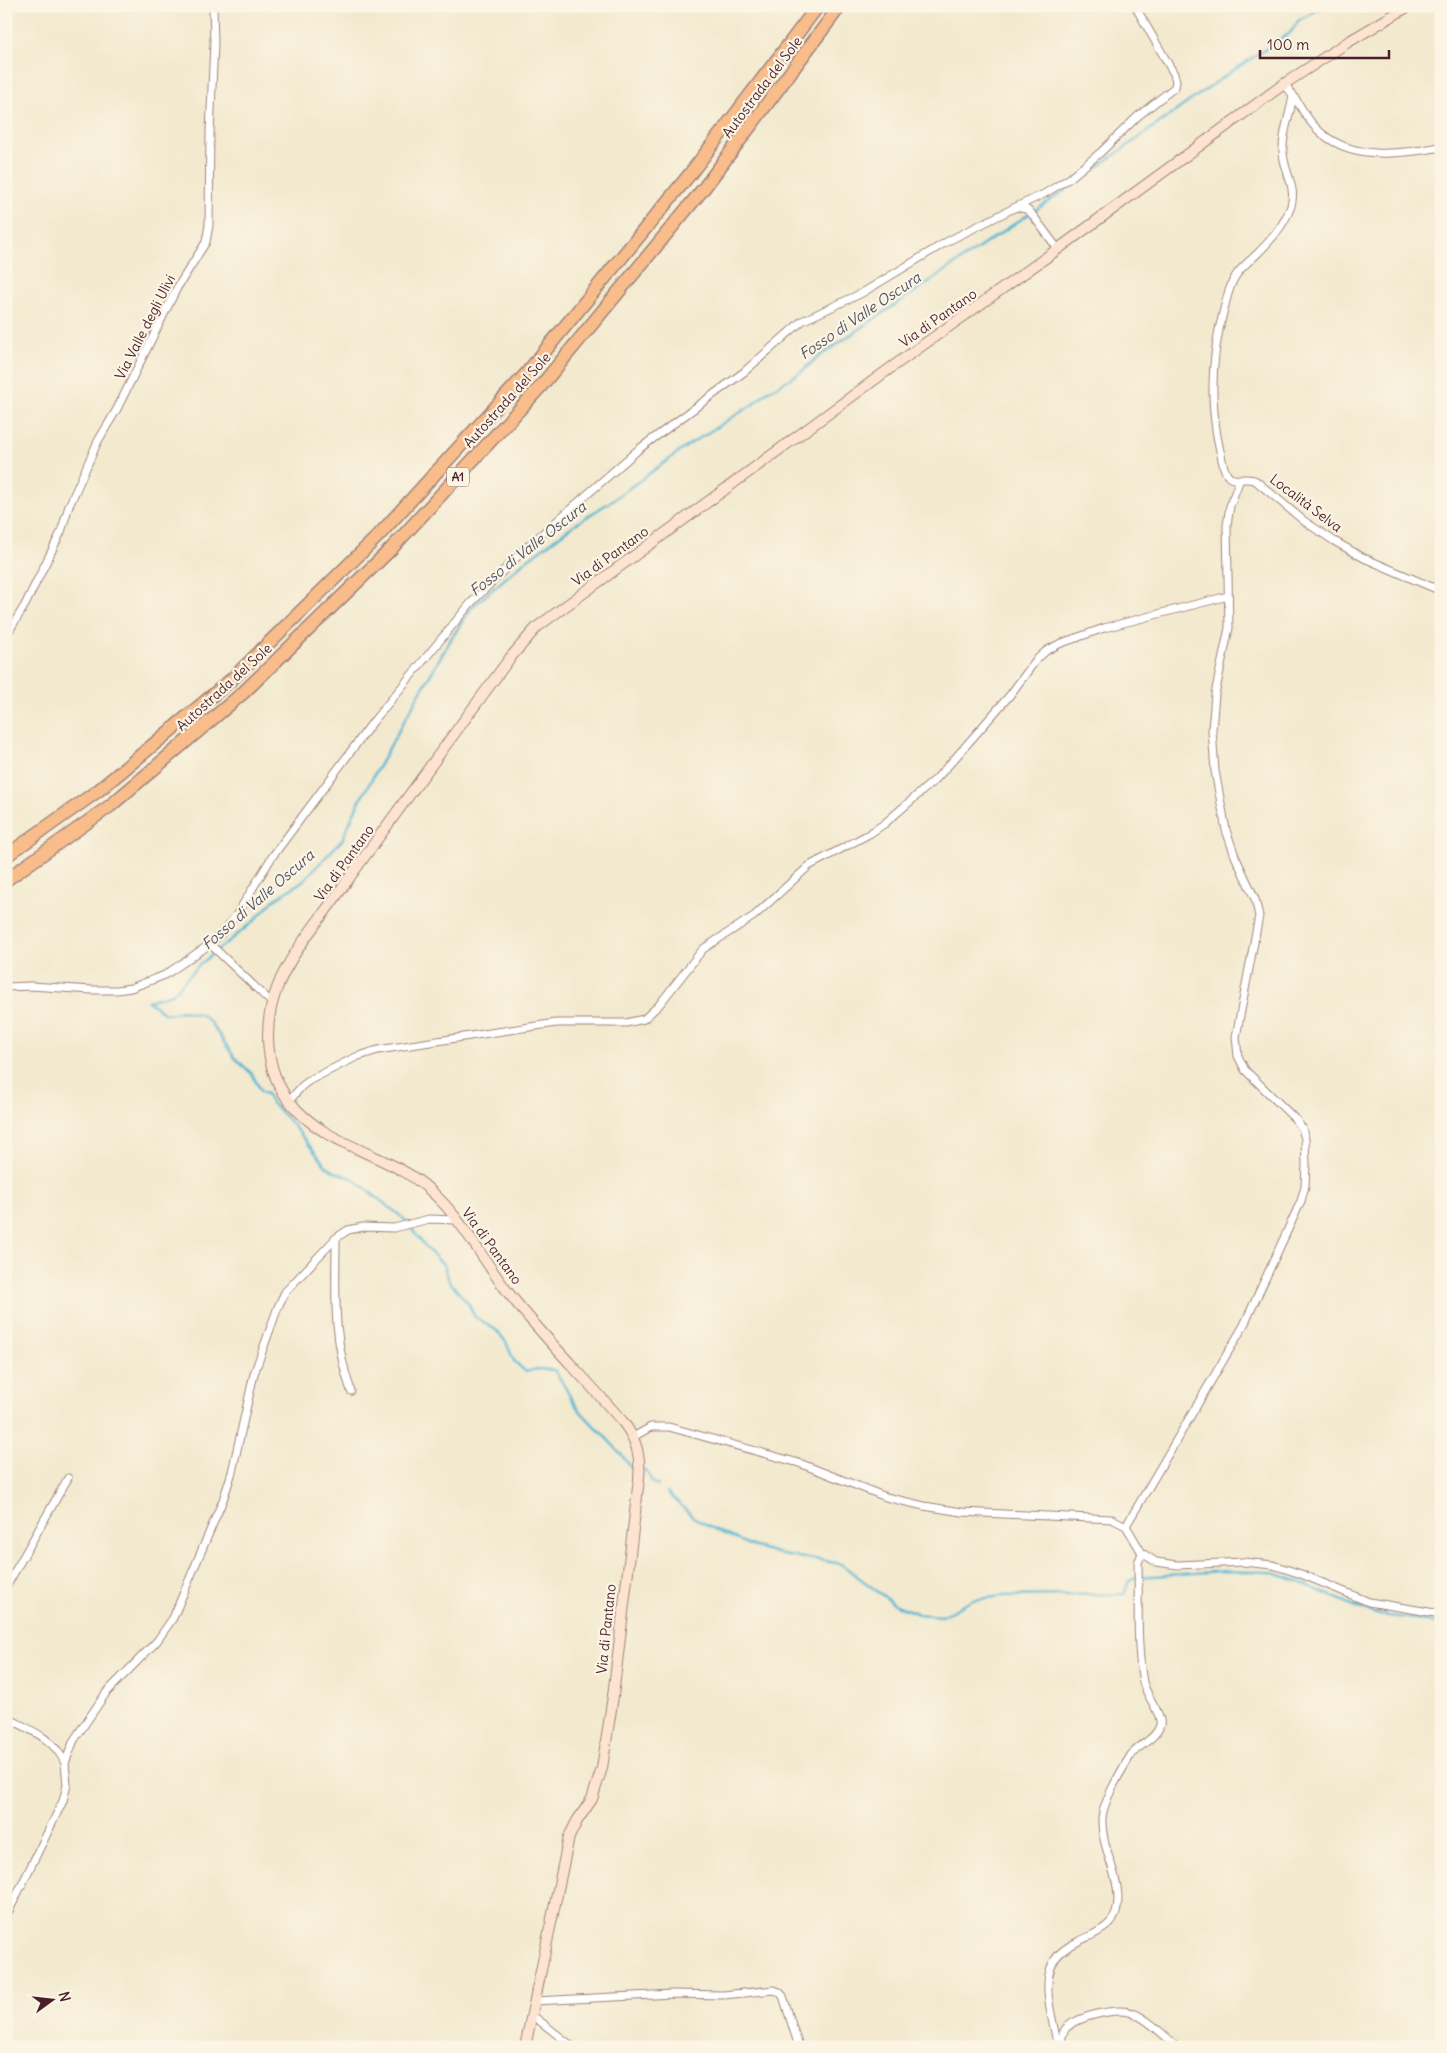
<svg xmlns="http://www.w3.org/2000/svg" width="1447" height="2053" viewBox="0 0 1447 2053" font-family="Delius,sans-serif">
	<rect width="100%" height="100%" fill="#fcf5e5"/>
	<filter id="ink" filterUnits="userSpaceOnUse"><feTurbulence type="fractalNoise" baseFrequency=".02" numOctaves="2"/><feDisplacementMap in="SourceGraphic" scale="10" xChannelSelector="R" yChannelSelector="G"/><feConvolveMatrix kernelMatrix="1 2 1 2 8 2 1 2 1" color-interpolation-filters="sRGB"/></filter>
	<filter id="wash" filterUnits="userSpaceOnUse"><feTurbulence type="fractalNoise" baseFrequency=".0096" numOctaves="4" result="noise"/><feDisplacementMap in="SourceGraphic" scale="20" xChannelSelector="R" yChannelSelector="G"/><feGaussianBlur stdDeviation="1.12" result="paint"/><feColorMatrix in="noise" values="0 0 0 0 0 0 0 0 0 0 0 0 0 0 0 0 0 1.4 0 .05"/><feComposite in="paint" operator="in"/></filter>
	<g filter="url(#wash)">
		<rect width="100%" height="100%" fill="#f2e9ce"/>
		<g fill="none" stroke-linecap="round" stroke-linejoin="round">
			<g stroke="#56b6d4" stroke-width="2.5">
				<polyline points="1033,212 1074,184 1222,78 1290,33 1299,20 1326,6"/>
				<polyline points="148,1001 172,994 200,964 254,921 273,901 304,880 342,840 358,804 418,696 451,639 471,608 523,563 571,527 610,502 690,444 752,405 767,392 801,372 818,357 1029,214"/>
				<path d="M 148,1001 L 164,1013 L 169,1014 L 183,1011 L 202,1015 L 210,1022 L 235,1058 L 252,1074 L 261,1092 L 267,1094 L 270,1101 L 293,1125 L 326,1166 L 335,1172 L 352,1178 L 403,1218 L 429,1251 L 444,1265 L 449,1281 L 468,1303 L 475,1317 L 496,1330 L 506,1342 L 514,1361 L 526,1372 L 537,1369 L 554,1370 C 563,1381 568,1395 577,1407 C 594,1428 617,1445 631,1468 L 636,1469"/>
				<polyline points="643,1470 647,1471 652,1482 658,1486"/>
				<polyline points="667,1492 693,1517 716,1530 749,1545 787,1556 814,1559 841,1564 894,1604 918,1614 942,1616 973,1600 1002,1596 1124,1594 1129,1581 1138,1577 1224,1571 1270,1572 1297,1581 1352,1605 1379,1615 1418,1619 1441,1624"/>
			</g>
		</g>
	</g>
	<g filter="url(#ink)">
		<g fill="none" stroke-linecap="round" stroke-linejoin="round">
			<defs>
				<g id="street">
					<path d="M 1284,84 C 1297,97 1303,115 1316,128 C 1349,162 1399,154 1441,147"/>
					<path d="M 1293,95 C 1291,113 1282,132 1283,151 C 1283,171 1297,185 1291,206 C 1284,226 1271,240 1256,255 C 1249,261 1240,268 1235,277 C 1229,286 1227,298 1224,309 C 1211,356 1209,403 1220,451 C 1222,458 1223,470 1228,476 C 1233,483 1247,476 1256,481 L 1304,521 L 1334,541 L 1364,558 L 1441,591"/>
					<polyline points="1016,207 1044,194 1070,178 1101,152 1138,116 1175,87 1176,81 1174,74 1135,6"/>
					<polyline points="6,636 25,605 61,532 69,506 98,441 117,409 177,288 206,242 209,225 210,132 214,43 213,6"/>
					<polyline points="210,944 272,1003"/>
					<polyline points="6,987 31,986 92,990 117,990 131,988 165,975 206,947 221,934 237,914 272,857 372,723 470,604 526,548 639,449 744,372 802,321 862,293 948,241 1016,207 1026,209 1031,213 1058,249"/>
					<polyline points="289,1101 302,1086 310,1080 356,1057 378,1050 556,1023 626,1023 644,1019 659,1005 703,949 754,916 809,866 869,834 884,824 936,779 956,757 1010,695 1036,660 1046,651 1059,644 1104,628 1228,596"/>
					<path d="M 336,1238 C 336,1295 332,1336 351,1391"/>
					<polyline points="633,1437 651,1427 669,1427 799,1463 886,1497 924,1506 962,1512 1112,1519 1126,1526 1142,1553 1156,1562 1178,1565 1243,1562 1273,1565 1301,1574 1369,1602 1441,1614"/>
					<polyline points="1126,1526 1244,1325 1301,1201 1305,1186 1306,1164 1305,1139 1302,1128 1295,1119 1245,1070 1238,1056 1236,1037 1259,916 1255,899 1235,856 1226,830 1215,771 1212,730 1215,694 1229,628 1227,525 1230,506 1240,479"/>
					<polyline points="6,1587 68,1478"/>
					<path d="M 6,1717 C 30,1730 54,1738 65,1763"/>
					<polyline points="6,1917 63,1801 67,1785 65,1763 74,1740 106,1693 157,1641 173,1618 223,1500 232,1472 254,1374 278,1307 285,1292 336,1238 348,1230 363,1227 394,1228 429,1219 457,1220"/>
					<polyline points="535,2001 673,1994 723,1995 774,1990 779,1992 783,1996 799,2047"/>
					<polyline points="532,2015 573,2047"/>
					<path d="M 1058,2047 C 1053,2018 1035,1971 1064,1950 C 1073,1943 1084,1939 1094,1934 C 1103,1929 1112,1924 1116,1913 C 1125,1883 1101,1851 1102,1820 C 1102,1802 1121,1771 1131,1755 C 1139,1745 1157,1738 1160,1725 C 1163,1715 1145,1694 1143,1682 C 1136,1643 1139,1602 1138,1563 L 1142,1553"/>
					<path d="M 1060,2047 C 1061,2040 1062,2033 1066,2028 C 1079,2016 1117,2007 1133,2013 C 1148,2019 1162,2034 1174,2044"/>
				</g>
				<path id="secondary" d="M 525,2047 L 569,1837 L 577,1821 L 592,1799 L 602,1768 L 613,1696 L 639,1479 C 641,1457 637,1440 623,1422 C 585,1378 543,1337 507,1291 C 482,1259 463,1220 432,1192 C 391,1153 326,1148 290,1102 C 264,1070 263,1025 277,988 C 289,955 322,917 342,888 C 397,811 454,734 510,658 L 537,627 L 892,367 L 1058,249 L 1284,84 L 1348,42 L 1409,6"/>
				<g id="highway">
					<polyline points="6,856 99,790 231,680 378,536 526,374 690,174 818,6"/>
					<polyline points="6,880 110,806 244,692 391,549 541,386 704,188 840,6"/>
				</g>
			</defs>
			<use href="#street" stroke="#9e847c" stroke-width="9"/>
			<use href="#secondary" stroke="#9e847c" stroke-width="12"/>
			<use href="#highway" stroke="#9e847c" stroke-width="15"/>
			<use href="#street" stroke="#fff" stroke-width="7"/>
			<use href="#secondary" stroke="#fde4d1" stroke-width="10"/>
			<use href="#highway" stroke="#f9bc8b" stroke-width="12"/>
		</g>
	</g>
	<g text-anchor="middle" stroke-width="4.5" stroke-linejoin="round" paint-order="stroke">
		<rect fill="#fcf5e5" stroke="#7f5f63" stroke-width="1" x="447" y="467.5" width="22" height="19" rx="4"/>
		<g font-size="12" font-weight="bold" fill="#4a1f2b">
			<text x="458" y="481">A1</text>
		</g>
		<g font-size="14" fill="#4a1f2b" stroke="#fcf5e5">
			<text transform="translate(762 87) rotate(-53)" y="5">Autostrada del Sole</text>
			<text transform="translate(938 318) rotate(-35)" y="5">Via di Pantano</text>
			<text transform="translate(145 327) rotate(-63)" y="5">Via Valle degli Ulivi</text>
			<text transform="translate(507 400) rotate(-48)" y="5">Autostrada del Sole</text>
			<text transform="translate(1306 503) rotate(37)" y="5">Località Selva</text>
			<text transform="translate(610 556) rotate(-36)" y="5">Via di Pantano</text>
			<text transform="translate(224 687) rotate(-42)" y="5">Autostrada del Sole</text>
			<text transform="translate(344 863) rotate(-54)" y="5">Via di Pantano</text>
			<text transform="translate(492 1246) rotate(54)" y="5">Via di Pantano</text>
			<text transform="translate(606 1629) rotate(-84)" y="5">Via di Pantano</text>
		</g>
		<g font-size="15" font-style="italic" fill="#4e5466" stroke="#fcf5e5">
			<text transform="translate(860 316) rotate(-34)" y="5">Fosso di Valle Oscura</text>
			<text transform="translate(528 549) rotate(-38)" y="5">Fosso di Valle Oscura</text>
			<text transform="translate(258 900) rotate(-41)" y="5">Fosso di Valle Oscura</text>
		</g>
	</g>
	<rect width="1447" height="2053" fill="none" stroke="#fcf5e5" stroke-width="25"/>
	<g transform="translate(52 2000) rotate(75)" stroke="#fcf5e5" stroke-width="4" paint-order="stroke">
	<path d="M0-4L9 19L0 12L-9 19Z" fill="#4a1f2b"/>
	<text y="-8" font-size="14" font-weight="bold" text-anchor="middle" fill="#4a1f2b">N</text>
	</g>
	<path d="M1260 50v8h129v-8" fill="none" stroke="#4a1f2b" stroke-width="2.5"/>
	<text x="1267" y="50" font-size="15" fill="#4a1f2b" stroke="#fcf5e5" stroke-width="4" paint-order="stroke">100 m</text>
</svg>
